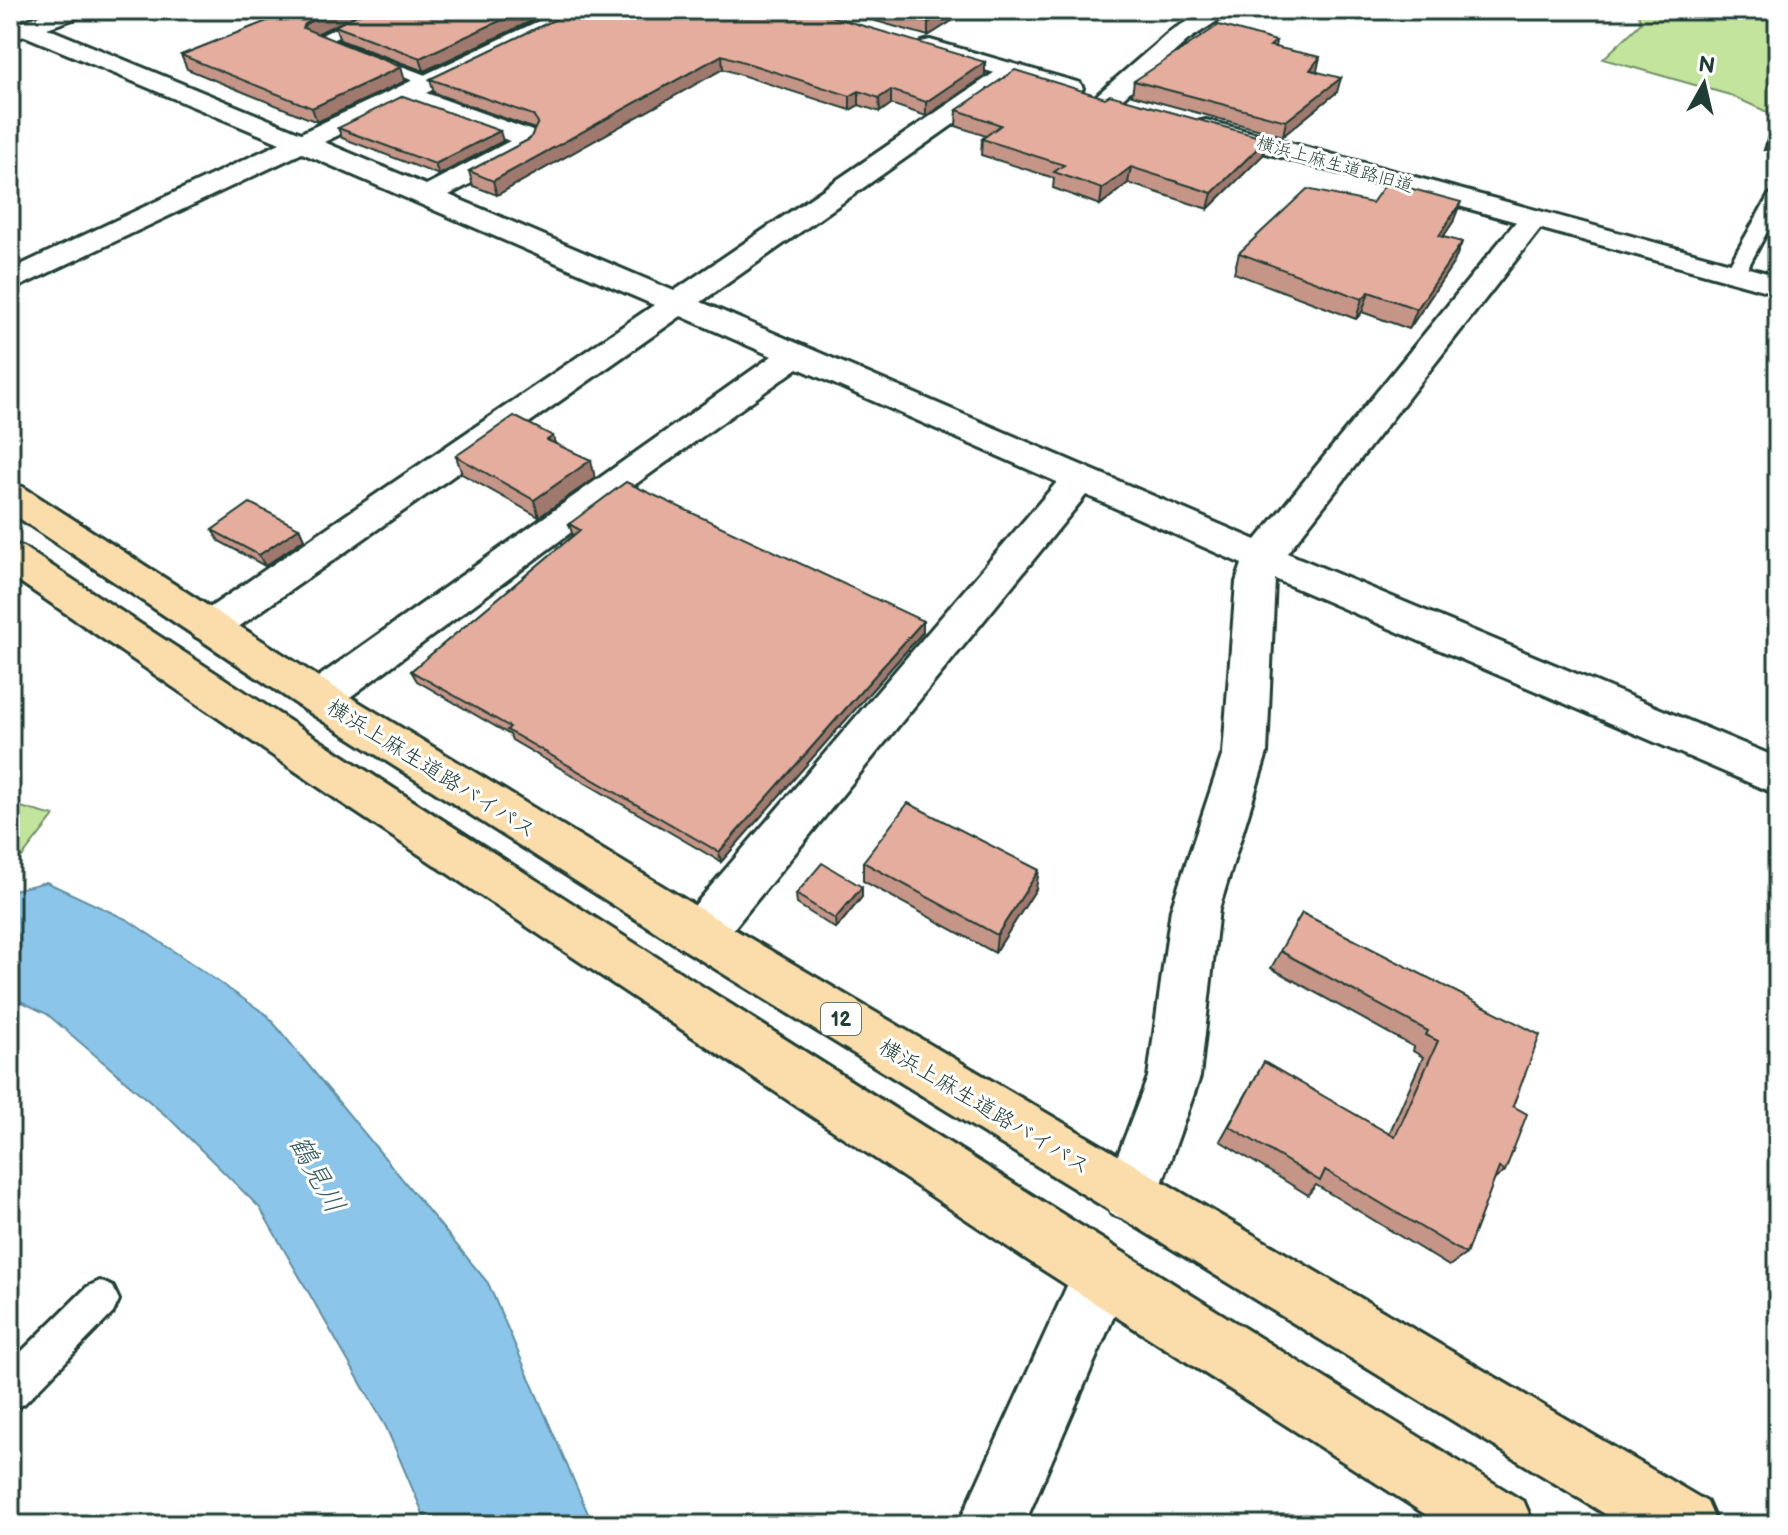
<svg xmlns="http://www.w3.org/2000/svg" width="1788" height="1535" viewBox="0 0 1788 1535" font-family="'Balsamiq Sans','Klee One',sans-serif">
	<rect width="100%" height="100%" fill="#fff"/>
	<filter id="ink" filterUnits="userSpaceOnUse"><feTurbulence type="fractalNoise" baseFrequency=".0125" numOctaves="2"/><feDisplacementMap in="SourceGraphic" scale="16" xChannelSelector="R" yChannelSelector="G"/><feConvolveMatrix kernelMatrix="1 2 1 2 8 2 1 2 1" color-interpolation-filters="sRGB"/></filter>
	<g filter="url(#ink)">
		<g fill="#c2e49c" stroke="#709068" stroke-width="2">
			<polygon points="1637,10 1778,10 1778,117 1730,95 1603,59 1641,23"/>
			<polygon points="10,804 54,816 22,857 10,855"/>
		</g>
		<polygon fill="#8bc5ea" stroke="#608fa1" stroke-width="2" points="46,882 128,920 267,1015 488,1283 593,1525 428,1525 386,1427 260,1208 171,1120 47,1014 10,996 10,891"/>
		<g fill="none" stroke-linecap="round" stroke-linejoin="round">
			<defs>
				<g id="service">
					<polygon points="374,10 393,10 332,40 436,79 436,85 424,85 311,40"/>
					<polygon points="1778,190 1778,211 1746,271 1743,275 1729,275 1726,271 1769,195"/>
					<polygon points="100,1281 113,1287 119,1300 113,1313 24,1404 10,1410 10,1363 87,1287"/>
				</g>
				<g id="minor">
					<path d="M 55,10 L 88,10 L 85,15 L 47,28 L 301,133 L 562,10 L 591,10 L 588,15 L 426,93 L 535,132 L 539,138 L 532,151 L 449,195 L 674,291 L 1004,66 L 1022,66 L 1025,71 L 1022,76 L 701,302 L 1256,540 L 1523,213 L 1533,210 L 1543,213 L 1547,219 L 1543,225 L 1287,553 L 1778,758 L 1778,795 L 1275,579 L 1267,753 L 1219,909 L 1200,1077 L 1151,1214 L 1131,1222 L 1111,1214 L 1103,1194 L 1148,1077 L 1171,909 L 1223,753 L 1236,582 L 1242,564 L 1086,495 L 717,949 L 700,955 L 683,949 L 676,934 L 683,919 L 1057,482 L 798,368 L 633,486 L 334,709 L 319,714 L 304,709 L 298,698 L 304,687 L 772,356 L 681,316 L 224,637 L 210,642 L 196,637 L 190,627 L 196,617 L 654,305 L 302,153 L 10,291 L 10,270 L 280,143 L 25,36 L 10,40 L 10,26 ZM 406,103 L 510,141 L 426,185 L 324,142 Z"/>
					<polygon points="1207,10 1234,10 1188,40 1116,104 1098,104 1094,99 1098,94 1172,30"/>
					<polygon points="1103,1245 1124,1253 1132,1274 1024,1525 958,1525 1082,1253"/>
				</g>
				<g id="tertiary">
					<polygon points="930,40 1080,83 1083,88 1080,93 1071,95 922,52 918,47 922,42"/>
					<polygon points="1206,120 1778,276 1778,294 1197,134 1193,128 1197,122"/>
				</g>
				<g id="primary">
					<polygon points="10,483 23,487 334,687 717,919 1707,1502 1717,1525 1623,1525 683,949 304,709 10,512"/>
					<path d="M 10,543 L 23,547 C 519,873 1020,1190 1524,1502 L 1534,1525 L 1442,1525 L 1029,1261 L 336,799 L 10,575 Z"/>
				</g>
			</defs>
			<use href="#service" stroke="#1f3d34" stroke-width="6"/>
			<use href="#minor" stroke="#1f3d34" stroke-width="6"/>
			<use href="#tertiary" stroke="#1f3d34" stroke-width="6"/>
			<use href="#primary" stroke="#1f3d34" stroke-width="6"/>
			<use href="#service" fill="#fff" fill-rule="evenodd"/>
			<use href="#minor" fill="#fff" fill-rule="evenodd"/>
			<use href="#tertiary" fill="#fff" fill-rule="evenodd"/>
			<use href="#primary" fill="#fbddab" fill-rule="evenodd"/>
		</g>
		<g fill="#c59587" stroke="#1f3d34" stroke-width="2">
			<polygon points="295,10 555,10 424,71 340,40 335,26 363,12 318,33 405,81 317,122 187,69 181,55"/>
			<polygon points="575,10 985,62 985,76 926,116 891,104 880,112 859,105 850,110 723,69 497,195 473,186 469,171 530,139 535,129 434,93 430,79"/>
			<polygon points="837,10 969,10 928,36"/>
			<polygon points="1276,41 1275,47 1316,72 1337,92 1283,136 1132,95 1134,81"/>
			<polygon points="1778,106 1778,148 1764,150 1774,114"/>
			<polygon points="957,110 1263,155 1208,209 1128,183 1100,205 1053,188 1054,178 981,155 982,139 986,136 956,126"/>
			<polygon points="338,128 503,141 439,175 342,138"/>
			<polygon points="1453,222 1443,237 1462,242 1454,262 1409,329 1362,312 1356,319 1234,273 1239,253"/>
			<polygon points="556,444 595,478 539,517 462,474 456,456"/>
			<polygon points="569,524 923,621 923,632 721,862 512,740 510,735 417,681 411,671 573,536"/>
			<polygon points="299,528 304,539 265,566 219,541 212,530"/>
			<polygon points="863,862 1036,889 995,953 863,881"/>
			<polygon points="862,887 862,897 836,929 797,904 796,894"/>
			<polygon points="1302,913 1513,1106 1505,1171 1494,1180 1466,1254 1449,1266 1316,1185 1308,1195 1220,1141 1264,1062 1389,1134 1423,1057 1413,1051 1414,1047 1271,968"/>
		</g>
		<g fill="#a0796e" stroke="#1f3d34" stroke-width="2">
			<polygon points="334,10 367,10 310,37 303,28 305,24"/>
			<polygon points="523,10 555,10 424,71 420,58"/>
			<polygon points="948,10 969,10 928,36 928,23"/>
			<polygon points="722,55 723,69 497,195 493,181"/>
			<polygon points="1320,57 1317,71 1310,70"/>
			<polygon points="985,62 985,76 926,116 926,102"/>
			<polygon points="401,67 405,81 317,122 312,108"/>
			<polygon points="1341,78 1337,92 1283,136 1286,121"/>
			<polygon points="891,90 891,104 880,112 879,98"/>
			<polygon points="859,91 859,105 850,110 850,96"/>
			<polygon points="500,131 503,141 439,175 435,164"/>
			<polygon points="1773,133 1778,133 1778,148 1764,150"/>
			<polygon points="1267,139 1263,155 1208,209 1212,193"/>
			<polygon points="1131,167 1128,183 1100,205 1102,189"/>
			<polygon points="1461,202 1453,222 1431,255 1439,236"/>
			<polygon points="1462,242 1454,262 1409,329 1417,309"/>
			<polygon points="1369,292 1362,312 1356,319 1362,299"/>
			<polygon points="553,436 558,453 547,440"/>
			<polygon points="591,460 595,478 539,517 534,500"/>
			<polygon points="299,528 304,539 265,566 259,555"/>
			<polygon points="923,621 923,632 721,862 719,852"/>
			<polygon points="1039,870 1036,889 995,953 997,935"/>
			<polygon points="862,887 862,897 836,929 835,919"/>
		</g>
		<g fill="#e5ad9d" stroke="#1f3d34" stroke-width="2">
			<polygon points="295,10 334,10 305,24 303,28 401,67 312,108 181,55"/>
			<polygon points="367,10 523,10 420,58 335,26"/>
			<polygon points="575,10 810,10 985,62 926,102 891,90 879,98 859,91 850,96 722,55 493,181 469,171 530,139 538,122 533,115 430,79"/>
			<polygon points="884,10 948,10 928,23"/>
			<polygon points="1219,25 1276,41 1270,46 1320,57 1310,70 1341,78 1286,121 1134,81"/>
			<polygon points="1015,70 1105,98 1110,95 1267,139 1212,193 1131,167 1102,189 1054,172 1064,165 982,139 1001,125 957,110"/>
			<polygon points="403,96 500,131 435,164 338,128"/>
			<polygon points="1778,115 1778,133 1773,133"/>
			<polygon points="1387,182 1461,202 1439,236 1462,242 1417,309 1369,292 1362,299 1239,253 1307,189 1372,203"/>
			<polygon points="514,416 553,436 547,440 591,460 534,500 456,456"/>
			<polygon points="626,482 923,621 719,852 507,730 510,727 411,671 580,530 569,524"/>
			<polygon points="250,503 299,528 259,555 212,530"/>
			<polygon points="908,803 1039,870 997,935 863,862"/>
			<polygon points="822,863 862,887 835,919 796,894"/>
			<polygon points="1302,913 1540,1035 1513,1106 1527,1114 1505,1171 1499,1168 1466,1254 1325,1170 1320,1181 1229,1126 1264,1062 1395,1137 1438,1041 1426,1035 1428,1031 1280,951"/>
		</g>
	</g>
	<g text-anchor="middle" stroke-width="6" stroke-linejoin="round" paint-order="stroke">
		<g font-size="18" fill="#1f3d34" stroke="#fff">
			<text transform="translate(1335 164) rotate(16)" y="6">横浜上麻生道路旧道</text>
		</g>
		<rect fill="#fff" stroke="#627771" stroke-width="2" x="821" y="1003" width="40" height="32" rx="6"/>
		<g font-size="20" font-weight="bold" fill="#1f3d34">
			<text x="841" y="1026">12</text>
		</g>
		<g font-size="22" fill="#1f3d34" stroke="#fff">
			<text transform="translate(432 768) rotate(32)" y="8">横浜上麻生道路バイパス</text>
			<text transform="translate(985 1106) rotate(31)" y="8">横浜上麻生道路バイパス</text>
		</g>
		<g font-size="28" font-style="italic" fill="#3a5f62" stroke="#fff">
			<text transform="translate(318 1174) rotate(61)" y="10">鶴見川</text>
		</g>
	</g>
	<rect width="1788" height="1535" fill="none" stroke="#fff" stroke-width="40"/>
	<rect x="20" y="20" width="1748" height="1495" fill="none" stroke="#1f3d34" stroke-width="3" filter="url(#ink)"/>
	<g transform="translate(1704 84) rotate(8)" stroke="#ffffff" stroke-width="6" paint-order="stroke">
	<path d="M0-6L14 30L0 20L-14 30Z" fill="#1f3d34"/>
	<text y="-12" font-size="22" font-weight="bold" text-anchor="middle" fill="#1f3d34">N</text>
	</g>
</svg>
